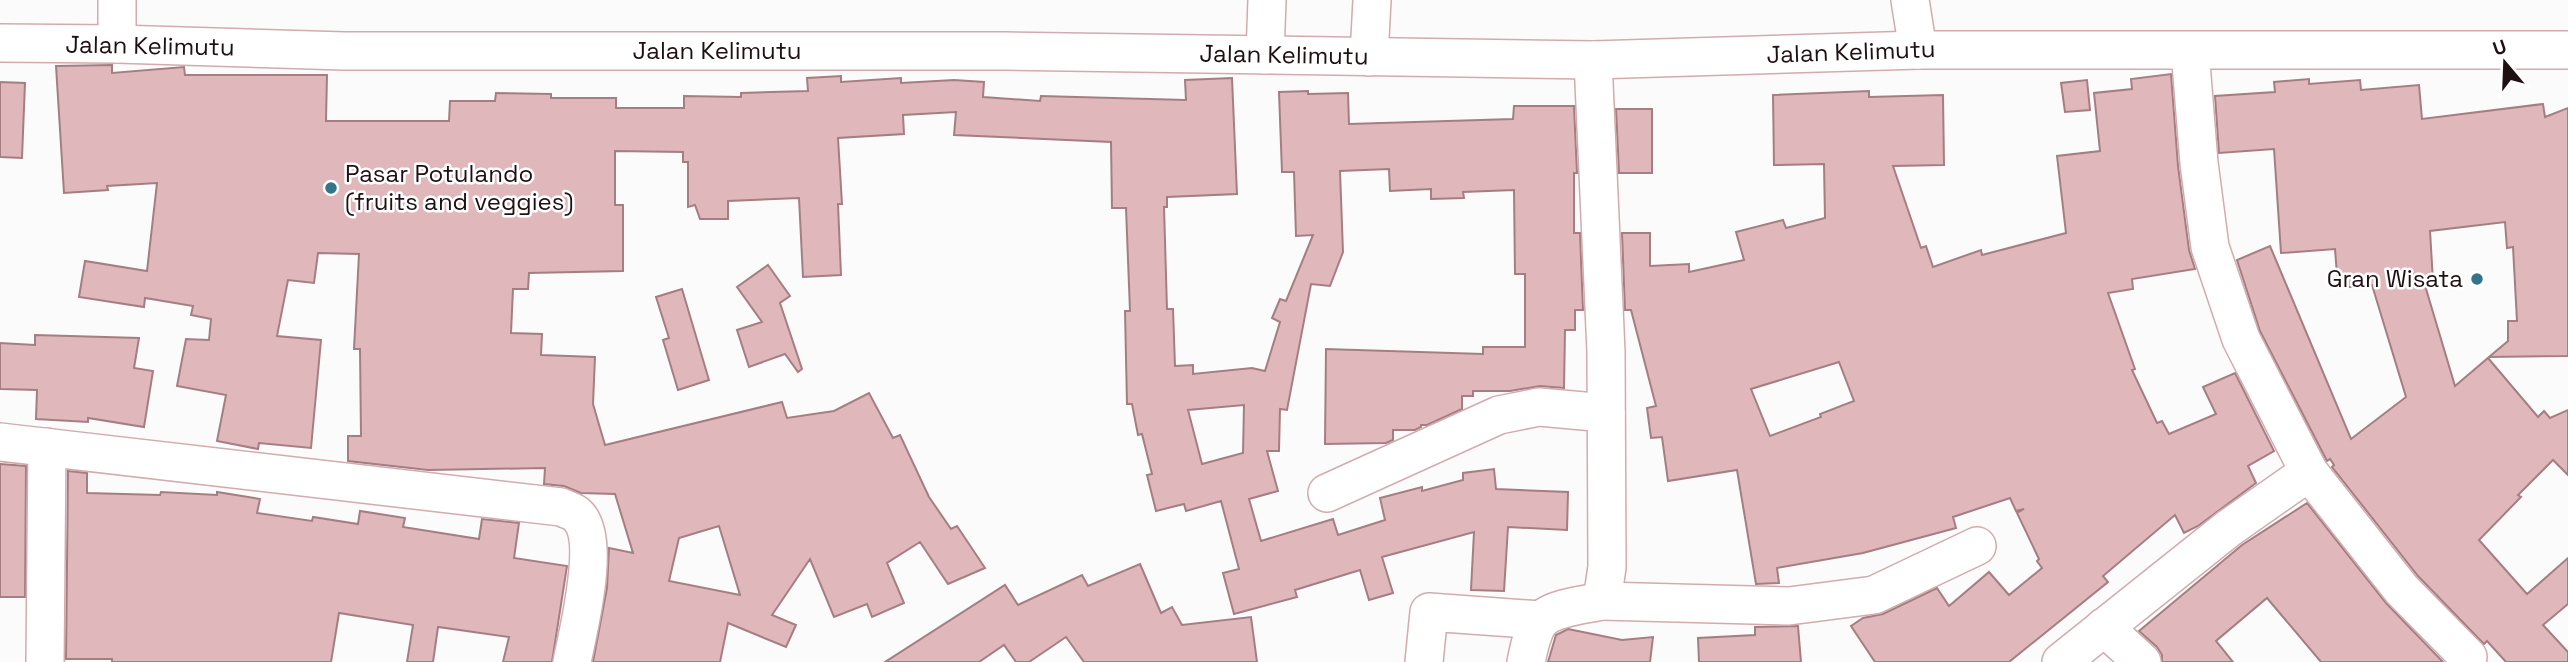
<svg xmlns="http://www.w3.org/2000/svg" width="2568" height="662" viewBox="0 0 2568 662" font-family="'Space Grotesk',sans-serif">
	<rect width="100%" height="100%" fill="#fbfbfb"/>
	<g fill="#e0b7bb" stroke="#a47e82" stroke-width="2" fill-rule="evenodd">
		<path d="M 112,65 L 112,73 L 184,67 L 185,75 L 327,75 L 326,121 L 449,121 L 450,101 L 495,101 L 496,93 L 551,94 L 551,98 L 616,98 L 616,108 L 684,108 L 684,96 L 741,97 L 741,93 L 808,91 L 807,78 L 841,76 L 841,82 L 901,78 L 901,83 L 954,80 L 984,82 L 983,97 L 1040,101 L 1041,96 L 1186,100 L 1185,80 L 1232,78 L 1237,194 L 1167,197 L 1167,207 L 1164,207 L 1167,309 L 1173,309 L 1175,366 L 1193,365 L 1193,374 L 1252,368 L 1265,371 L 1280,322 L 1272,318 L 1280,299 L 1286,301 L 1313,235 L 1296,236 L 1294,172 L 1282,172 L 1279,92 L 1308,91 L 1308,94 L 1348,93 L 1349,124 L 1513,119 L 1514,106 L 1574,106 L 1577,173 L 1574,173 L 1574,233 L 1580,233 L 1583,310 L 1575,310 L 1575,330 L 1565,330 L 1564,388 L 1540,386 L 1510,391 L 1473,391 L 1473,396 L 1462,396 L 1462,409 L 1427,425 L 1421,425 L 1421,427 L 1415,430 L 1393,430 L 1393,440 L 1386,443 L 1325,444 L 1326,349 L 1483,354 L 1483,347 L 1525,347 L 1525,274 L 1515,274 L 1514,190 L 1463,192 L 1464,198 L 1431,199 L 1431,189 L 1390,191 L 1389,169 L 1340,171 L 1343,252 L 1330,286 L 1311,284 L 1287,410 L 1280,409 L 1279,451 L 1267,451 L 1278,491 L 1249,499 L 1261,541 L 1333,519 L 1338,535 L 1385,520 L 1380,498 L 1422,487 L 1422,491 L 1463,480 L 1463,473 L 1494,469 L 1496,489 L 1568,492 L 1567,530 L 1508,527 L 1504,591 L 1471,590 L 1474,532 L 1382,557 L 1393,593 L 1369,600 L 1360,570 L 1295,590 L 1297,597 L 1234,614 L 1223,573 L 1239,569 L 1221,501 L 1186,511 L 1184,504 L 1156,511 L 1147,475 L 1152,474 L 1142,434 L 1138,435 L 1132,404 L 1127,404 L 1125,311 L 1130,311 L 1126,208 L 1112,208 L 1111,142 L 954,135 L 956,112 L 903,115 L 904,134 L 838,138 L 842,204 L 838,204 L 841,275 L 803,277 L 799,198 L 728,201 L 728,219 L 700,219 L 695,205 L 688,207 L 688,162 L 683,162 L 683,152 L 615,151 L 615,205 L 623,205 L 623,271 L 529,273 L 528,289 L 513,289 L 511,333 L 542,334 L 541,355 L 595,357 L 593,404 L 605,445 L 782,402 L 787,418 L 834,411 L 869,393 L 893,438 L 900,435 L 929,497 L 951,529 L 957,526 L 985,568 L 948,584 L 920,542 L 887,563 L 904,603 L 872,617 L 867,604 L 834,617 L 810,559 L 772,615 L 796,625 L 786,647 L 728,623 L 720,662 L 593,662 L 607,588 L 609,548 L 633,553 L 615,494 L 581,493 L 564,486 L 544,484 L 545,468 L 428,470 L 348,461 L 348,436 L 361,436 L 360,349 L 354,349 L 359,254 L 318,253 L 314,283 L 288,280 L 277,336 L 321,340 L 311,448 L 259,443 L 258,449 L 217,441 L 226,395 L 177,386 L 186,339 L 209,340 L 211,319 L 191,315 L 193,306 L 145,298 L 144,307 L 79,297 L 85,261 L 147,271 L 157,183 L 107,186 L 108,190 L 64,193 L 56,66 ZM 1244,405 L 1243,453 L 1202,464 L 1188,410 ZM 719,526 L 740,595 L 669,581 L 679,538 Z"/>
		<path d="M 2171,74 L 2178,166 L 2189,250 L 2195,269 L 2132,279 L 2133,289 L 2108,293 L 2135,369 L 2132,370 L 2157,423 L 2162,421 L 2169,434 L 2216,414 L 2203,387 L 2235,373 L 2274,451 L 2248,466 L 2256,483 L 2198,526 L 2184,533 L 2175,515 L 2103,576 L 2108,582 L 2009,662 L 1875,662 L 1851,626 L 1863,618 L 1883,614 L 1937,588 L 1949,606 L 1989,572 L 2009,595 L 2042,568 L 2037,561 L 2039,559 L 2017,513 L 2024,509 L 2016,511 L 2010,498 L 1953,517 L 1956,528 L 1863,553 L 1777,568 L 1779,583 L 1756,584 L 1737,470 L 1668,481 L 1662,437 L 1651,438 L 1647,408 L 1656,406 L 1631,310 L 1625,310 L 1622,233 L 1650,233 L 1650,266 L 1689,264 L 1689,272 L 1744,260 L 1736,232 L 1783,220 L 1786,228 L 1825,218 L 1824,164 L 1774,165 L 1773,95 L 1869,91 L 1869,97 L 1943,95 L 1944,165 L 1893,166 L 1921,248 L 1926,246 L 1933,267 L 1981,250 L 1982,255 L 2066,233 L 2057,156 L 2100,151 L 2094,93 L 2132,89 L 2131,79 ZM 1839,362 L 1854,401 L 1820,414 L 1821,417 L 1770,436 L 1751,389 Z"/>
		<polygon points="2309,79 2309,84 2360,80 2361,90 2419,85 2422,119 2543,104 2545,117 2568,108 2568,356 2489,357 2508,341 2508,321 2517,321 2513,247 2507,248 2505,222 2430,231 2433,281 2424,282 2455,386 2488,358 2538,417 2544,411 2550,418 2568,410 2568,475 2553,460 2518,495 2521,497 2479,540 2527,594 2568,558 2568,604 2543,625 2568,652 2568,662 2506,662 2487,641 2484,644 2418,576 2332,467 2334,465 2330,459 2327,461 2260,331 2237,260 2270,246 2351,439 2406,397 2372,285 2338,288 2335,249 2281,253 2274,149 2219,153 2215,96 2275,92 2274,82"/>
		<polygon points="2087,80 2090,110 2065,112 2061,83"/>
		<polygon points="0,82 25,83 22,158 0,157"/>
		<polygon points="1616,109 1652,109 1652,173 1619,173"/>
		<polygon points="768,265 790,296 780,303 802,369 798,372 785,354 749,367 737,330 762,322 737,287"/>
		<polygon points="682,289 709,380 678,390 663,340 669,338 656,297"/>
		<polygon points="35,335 139,338 134,368 153,371 144,427 88,418 88,422 36,419 37,390 0,389 0,343 35,345"/>
		<polygon points="0,464 26,466 25,597 0,597"/>
		<polygon points="68,471 87,473 87,493 160,495 161,492 217,495 217,492 260,499 257,513 312,521 313,517 358,524 360,511 405,518 403,527 479,539 482,519 519,523 514,558 567,566 552,662 503,662 509,637 438,627 433,662 407,662 413,625 339,613 331,662 112,662 112,659 66,659"/>
		<polygon points="2307,503 2386,603 2443,662 2321,662 2267,598 2216,641 2233,662 2162,662 2162,655 2157,647 2139,631 2242,545"/>
		<polygon points="1140,564 1161,613 1172,607 1182,625 1251,617 1257,662 1084,662 1066,637 1029,662 1016,662 1004,645 979,662 885,662 1005,585 1018,605 1082,575 1088,586"/>
		<polygon points="1798,626 1801,662 1699,662 1698,638 1755,635 1755,627"/>
		<polygon points="1568,629 1622,640 1653,637 1650,662 1548,662 1556,635"/>
	</g>
	<g fill="none" stroke-linecap="round" stroke-linejoin="round">
		<defs>
			<g id="minor">
				<polyline points="1910,0 1918,50"/>
				<polyline points="0,43 117,44 344,51 1005,51 1593,60 1918,50 2568,50"/>
				<polyline points="117,44 117,0"/>
				<polyline points="2190,51 2199,163 2210,247 2241,339 2309,472 2402,590 2468,657"/>
				<polyline points="1265,55 1267,0"/>
				<polyline points="1369,57 1372,0"/>
				<path d="M 0,442 L 561,507 C 565,509 572,511 576,514 C 603,536 578,631 572,662"/>
				<polyline points="1327,493 1499,415 1539,407 1606,413"/>
				<polyline points="1602,601 1789,606 1874,595 1977,546"/>
				<polyline points="2104,627 2142,662"/>
				<polyline points="45,662 47,447"/>
				<polyline points="1424,662 1429,612 1541,620"/>
				<path d="M 1526,662 C 1529,649 1532,629 1542,619 C 1556,607 1584,605 1602,601 L 1607,567 L 1606,352 L 1593,60"/>
				<polyline points="2061,662 2229,528 2309,472"/>
			</g>
		</defs>
		<use href="#minor" stroke="#d3abae" stroke-width="40"/>
		<use href="#minor" stroke="#fff" stroke-width="37"/>
	</g>
	<g fill="#347488" stroke="#fff" stroke-width="2.5">
		<circle cx="331" cy="188" r="7"/>
		<circle cx="2477" cy="279" r="7"/>
	</g>
	<g text-anchor="middle" stroke-width="5" stroke-linejoin="round" paint-order="stroke">
		<g font-size="24" fill="#1f1113" stroke="#fff">
			<text transform="translate(150 46) rotate(1)" y="8">Jalan Kelimutu</text>
			<text x="717" y="59">Jalan Kelimutu</text>
			<text transform="translate(1851 52) rotate(-2)" y="8">Jalan Kelimutu</text>
			<text transform="translate(1284 55) rotate(1)" y="8">Jalan Kelimutu</text>
		</g>
		<g font-size="24" fill="#1f1113" stroke="#fff" text-anchor="start">
			<text x="345" y="182">Pasar Potulando<tspan x="345" dy="28">(fruits and veggies)</tspan></text>
			<text x="2463" y="287" text-anchor="end">Gran Wisata</text>
		</g>
	</g>
	<g transform="translate(2505 63) rotate(341)" stroke="#ffffff" stroke-width="5" paint-order="stroke">
	<path d="M0-5L12 26L0 18L-12 26Z" fill="#1f1113"/>
	<text y="-10" font-size="19" font-weight="bold" text-anchor="middle" fill="#1f1113">U</text>
	</g>
</svg>
